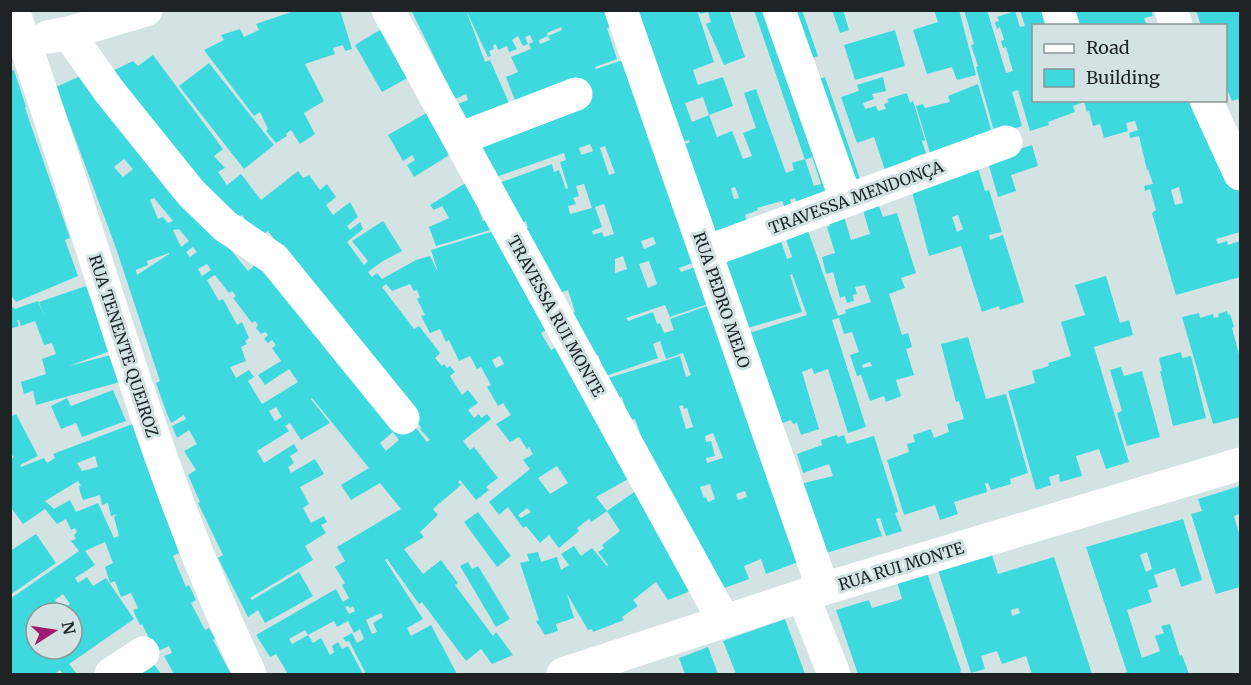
<svg xmlns="http://www.w3.org/2000/svg" width="1251" height="685" viewBox="0 0 1251 685" font-family="Merriweather,serif">
	<rect width="100%" height="100%" fill="#d3e3e3"/>
	<g fill="#3ed9de" fill-rule="evenodd">
		<polygon points="297,10 340,10 352,49 345,51 343,45 333,48 335,54 305,64 324,101 304,113 315,134 300,144 291,130 286,134 287,136 276,143 266,131 268,129 260,112 254,116 204,50 224,40 221,35 240,29 244,37 259,30 256,24"/>
		<polygon points="411,10 466,10 485,62 490,60 513,112 471,128 458,104 468,100 466,94 455,99"/>
		<path d="M 466,10 L 605,10 L 610,27 L 607,28 L 617,59 L 595,67 L 596,69 L 626,59 L 698,261 L 679,268 L 681,272 L 700,265 L 708,304 L 670,317 L 665,305 L 626,318 L 628,321 L 653,312 L 657,324 L 660,323 L 664,333 L 674,330 L 670,319 L 713,304 L 801,561 L 766,574 L 761,559 L 744,566 L 749,579 L 716,591 L 643,442 L 635,419 L 629,420 L 622,397 L 614,399 L 605,379 L 680,356 L 686,377 L 691,375 L 683,353 L 666,359 L 660,341 L 653,344 L 658,358 L 606,376 L 598,355 L 588,358 L 569,314 L 575,312 L 568,290 L 554,295 L 521,230 L 528,228 L 526,221 L 518,224 L 499,183 L 552,164 L 554,172 L 559,170 L 566,189 L 568,188 L 560,162 L 566,160 L 564,153 L 496,177 L 474,136 L 518,108 L 506,77 L 518,72 L 511,57 L 531,49 L 529,44 L 533,42 L 530,35 L 525,37 L 528,44 L 523,46 L 518,36 L 512,40 L 517,49 L 509,52 L 507,46 L 498,50 L 496,44 L 493,45 L 494,49 L 489,51 L 491,56 L 488,57 ZM 561,27 L 562,30 L 548,36 L 550,40 L 540,44 L 539,40 L 548,36 L 547,33 ZM 590,144 L 593,151 L 581,155 L 579,148 ZM 605,146 L 615,173 L 609,175 L 600,148 ZM 584,184 L 592,208 L 570,214 L 568,206 L 576,204 L 573,198 L 579,196 L 576,186 ZM 604,204 L 614,234 L 604,237 L 602,232 L 593,235 L 592,231 L 602,227 L 595,207 ZM 653,237 L 656,244 L 644,249 L 641,241 ZM 623,256 L 627,269 L 615,273 L 615,259 ZM 649,261 L 657,284 L 648,288 L 639,264 ZM 683,405 L 684,409 L 687,408 L 693,427 L 686,429 L 679,406 ZM 713,433 L 723,458 L 707,463 L 706,458 L 715,456 L 711,441 L 706,442 L 705,436 ZM 710,484 L 715,499 L 708,502 L 706,497 L 704,498 L 700,487 ZM 745,491 L 747,497 L 738,500 L 736,494 Z"/>
		<path d="M 634,10 L 697,10 L 714,62 L 693,70 L 698,85 L 723,77 L 733,106 L 709,115 L 703,97 L 685,103 L 692,122 L 709,115 L 717,137 L 732,131 L 743,159 L 752,156 L 743,133 L 756,128 L 744,93 L 756,89 L 786,173 L 794,170 L 792,163 L 805,159 L 814,186 L 821,184 L 812,157 L 805,160 L 754,10 L 777,10 L 841,192 L 798,206 L 795,198 L 790,200 L 793,208 L 786,210 L 782,201 L 757,208 L 758,210 L 745,215 L 748,225 L 710,239 L 682,145 L 690,142 L 689,140 L 676,144 ZM 735,187 L 739,198 L 734,199 L 731,188 Z"/>
		<polygon points="699,10 729,10 745,57 724,65 706,24 711,22 708,12 700,14"/>
		<polygon points="780,10 802,10 818,56 798,63"/>
		<polygon points="832,10 843,10 849,30 840,33"/>
		<polygon points="934,10 959,10 976,75 957,80 952,67 927,74 913,30 938,22"/>
		<path d="M 964,10 L 987,10 L 1006,73 L 1013,71 L 1006,47 L 1003,48 L 1001,41 L 1004,40 L 1000,27 L 997,29 L 995,22 L 999,21 L 997,17 L 1015,11 L 1020,27 L 1025,26 L 1020,10 L 1055,10 L 1057,26 L 1034,26 L 1034,100 L 1196,100 L 1240,188 L 1240,232 L 1216,239 L 1218,244 L 1227,241 L 1228,245 L 1240,241 L 1240,277 L 1176,295 L 1152,213 L 1156,210 L 1150,189 L 1145,191 L 1144,186 L 1153,184 L 1148,169 L 1147,170 L 1139,136 L 1130,138 L 1129,133 L 1138,130 L 1135,121 L 1126,123 L 1128,131 L 1104,138 L 1100,124 L 1093,126 L 1089,111 L 1087,112 L 1084,102 L 1073,106 L 1075,112 L 1048,122 L 1049,125 L 1030,131 L 1018,90 L 1012,92 L 1022,126 L 995,135 L 976,67 L 978,66 L 971,45 L 974,44 ZM 1179,187 L 1183,203 L 1175,205 L 1171,190 Z"/>
		<polygon points="1072,10 1151,10 1153,16 1144,18 1147,26 1070,26"/>
		<polygon points="1196,10 1240,10 1240,104 1238,99 1232,101 1226,87 1226,26 1201,26"/>
		<polygon points="383,28 411,76 382,92 355,45"/>
		<polygon points="895,30 905,66 855,80 844,45"/>
		<path d="M 153,55 L 223,149 L 214,156 L 225,168 L 218,172 L 227,185 L 241,174 L 261,200 L 298,171 L 303,178 L 309,175 L 320,190 L 327,184 L 336,197 L 326,205 L 333,215 L 350,202 L 358,217 L 347,226 L 350,230 L 360,222 L 363,229 L 347,242 L 364,265 L 368,261 L 352,241 L 383,221 L 402,251 L 383,261 L 368,272 L 372,277 L 377,273 L 382,279 L 416,260 L 430,256 L 438,272 L 431,250 L 497,230 L 547,329 L 541,333 L 551,350 L 557,347 L 630,478 L 596,497 L 607,511 L 591,522 L 589,519 L 577,528 L 579,531 L 559,548 L 549,535 L 540,543 L 526,526 L 523,528 L 508,507 L 499,515 L 489,502 L 530,469 L 523,460 L 533,454 L 529,447 L 527,449 L 519,437 L 510,442 L 496,424 L 511,415 L 503,403 L 498,406 L 487,387 L 491,385 L 481,367 L 477,369 L 470,356 L 459,361 L 449,340 L 446,342 L 440,329 L 430,333 L 421,316 L 425,315 L 417,299 L 420,297 L 417,290 L 414,291 L 410,284 L 392,291 L 386,284 L 382,287 L 414,329 L 419,326 L 440,353 L 435,358 L 442,366 L 444,364 L 447,368 L 450,366 L 455,372 L 450,376 L 462,395 L 468,390 L 478,403 L 468,410 L 474,418 L 479,414 L 481,418 L 487,414 L 491,419 L 463,441 L 470,450 L 474,447 L 498,478 L 486,487 L 489,490 L 476,500 L 460,480 L 458,482 L 461,485 L 433,509 L 438,515 L 420,532 L 424,537 L 404,549 L 423,574 L 441,560 L 458,583 L 455,585 L 493,636 L 496,632 L 513,655 L 492,664 L 481,649 L 466,661 L 422,602 L 419,604 L 387,559 L 385,560 L 423,619 L 407,628 L 411,636 L 431,625 L 457,674 L 366,674 L 349,641 L 346,642 L 343,638 L 352,633 L 357,643 L 364,639 L 360,629 L 354,633 L 348,621 L 337,627 L 334,621 L 308,635 L 313,643 L 321,638 L 330,655 L 334,652 L 332,646 L 338,642 L 342,649 L 348,646 L 363,674 L 288,674 L 276,654 L 270,657 L 256,635 L 336,589 L 343,602 L 349,598 L 342,585 L 345,583 L 335,567 L 345,561 L 337,547 L 401,509 L 380,483 L 351,500 L 341,485 L 369,468 L 312,398 L 311,399 L 330,423 L 301,440 L 290,423 L 285,426 L 289,431 L 257,451 L 264,463 L 294,444 L 298,451 L 290,456 L 294,463 L 288,467 L 291,473 L 315,459 L 324,474 L 300,487 L 309,504 L 303,508 L 311,523 L 324,516 L 327,522 L 321,525 L 326,533 L 305,546 L 313,560 L 250,598 L 252,600 L 299,572 L 313,596 L 265,623 L 258,610 L 248,617 L 218,558 L 223,555 L 198,503 L 200,502 L 188,475 L 196,470 L 184,451 L 197,444 L 189,430 L 177,438 L 172,426 L 186,419 L 184,415 L 171,423 L 167,414 L 156,383 L 160,381 L 117,251 L 56,87 L 87,73 L 248,271 L 264,258 L 409,419 L 427,442 L 430,440 L 420,429 L 421,427 L 390,393 L 268,231 L 257,238 L 242,215 L 230,224 L 102,76 L 133,61 L 138,66 ZM 124,159 L 133,169 L 123,177 L 114,167 ZM 154,198 L 173,221 L 168,223 L 163,217 L 158,219 L 150,200 ZM 179,229 L 189,241 L 181,247 L 173,230 ZM 193,247 L 197,252 L 190,257 L 186,252 ZM 169,253 L 169,254 L 137,275 L 136,270 L 148,265 L 147,261 ZM 207,264 L 211,270 L 202,276 L 198,269 ZM 215,275 L 229,293 L 232,291 L 236,296 L 233,298 L 252,323 L 255,321 L 258,325 L 256,328 L 261,334 L 265,332 L 268,335 L 264,339 L 268,343 L 272,340 L 276,345 L 272,348 L 281,361 L 258,375 L 265,385 L 289,369 L 298,382 L 262,404 L 248,381 L 254,377 L 249,370 L 236,378 L 230,367 L 246,361 L 241,347 L 247,344 L 245,341 L 249,338 L 242,322 L 237,325 L 223,299 L 219,301 L 207,280 ZM 500,356 L 504,364 L 496,368 L 492,360 ZM 276,407 L 282,417 L 275,421 L 269,411 ZM 393,432 L 399,440 L 386,451 L 380,443 ZM 557,466 L 568,483 L 550,494 L 538,478 ZM 527,508 L 531,512 L 521,518 L 518,515 ZM 348,606 L 350,608 L 353,606 L 355,611 L 349,614 L 345,607 ZM 381,613 L 383,617 L 373,623 L 377,632 L 372,634 L 366,620 ZM 305,630 L 308,635 L 292,644 L 289,639 Z"/>
		<polygon points="209,63 274,145 244,169 179,86"/>
		<polygon points="14,70 26,107 25,108 70,238 65,240 78,276 16,302 10,294 10,71"/>
		<polygon points="825,77 862,185 844,191 805,83"/>
		<polygon points="883,77 886,91 872,94 874,99 863,103 865,109 876,106 878,111 886,109 884,104 889,102 887,99 907,93 910,103 913,101 925,140 922,141 926,153 911,158 913,164 886,173 874,137 857,143 841,97 859,91 857,85"/>
		<polygon points="978,84 993,136 931,156 916,106 923,104 925,108 950,102 948,96"/>
		<polygon points="430,111 451,154 414,177 407,165 415,160 412,155 403,161 388,135"/>
		<polygon points="1032,145 1038,166 1011,175 1016,191 998,197 987,159"/>
		<path d="M 977,165 L 985,191 L 989,190 L 1002,232 L 989,235 L 990,240 L 1003,235 L 1024,302 L 1000,310 L 999,306 L 982,312 L 961,246 L 929,256 L 911,188 ZM 958,215 L 963,229 L 957,232 L 952,217 Z"/>
		<polygon points="469,181 483,208 479,210 483,221 489,219 494,229 436,246 429,227 449,218 442,206 434,210 430,205"/>
		<path d="M 877,201 L 883,217 L 897,213 L 916,273 L 901,278 L 905,288 L 889,294 L 902,335 L 908,333 L 912,347 L 906,349 L 914,375 L 896,380 L 901,396 L 886,402 L 884,396 L 870,401 L 861,375 L 857,376 L 850,355 L 859,352 L 852,332 L 844,334 L 839,318 L 832,320 L 866,427 L 848,433 L 828,369 L 814,374 L 812,368 L 802,372 L 819,429 L 801,435 L 797,423 L 793,424 L 791,420 L 777,425 L 746,334 L 807,315 L 792,274 L 790,275 L 802,312 L 744,329 L 723,263 L 781,241 L 787,259 L 792,257 L 784,233 L 806,225 L 838,316 L 846,313 L 845,310 L 871,302 L 865,285 L 855,287 L 857,294 L 853,295 L 854,301 L 847,303 L 845,296 L 840,298 L 833,272 L 826,274 L 822,257 L 835,253 L 827,227 L 830,226 L 828,218 L 843,213 L 851,240 L 870,234 L 862,207 ZM 870,362 L 872,366 L 863,368 L 862,365 Z"/>
		<polygon points="1106,276 1120,323 1129,320 1133,335 1094,347 1129,462 1106,469 1099,449 1076,456 1082,476 1060,482 1059,474 1049,477 1051,485 1036,490 1008,391 1035,383 1032,371 1049,366 1048,363 1071,356 1061,322 1085,315 1075,285"/>
		<polygon points="86,286 110,351 69,366 111,355 120,382 36,405 33,391 24,394 21,382 46,374 42,359 56,354 52,343 44,345 35,321 21,326 19,320 17,320 19,326 10,329 10,308 13,307 15,309 38,301 45,318 39,302"/>
		<polygon points="1227,311 1228,315 1230,314 1234,327 1232,328 1240,358 1240,417 1213,424 1182,317 1199,313 1200,318 1213,314 1214,318 1219,317 1218,314"/>
		<polygon points="968,337 986,399 1006,394 1028,473 1010,479 1011,484 991,490 988,483 985,483 987,492 954,502 958,514 940,520 935,505 904,515 887,460 909,452 907,444 915,442 913,435 931,429 934,438 949,432 947,424 964,419 959,401 956,402 941,344"/>
		<polygon points="1181,352 1182,358 1191,356 1206,418 1173,426 1160,371 1162,371 1159,358"/>
		<polygon points="1121,367 1124,376 1142,371 1160,437 1127,446 1117,413 1122,411 1110,370"/>
		<polygon points="113,390 126,421 82,437 76,423 61,429 51,406 67,398 71,406"/>
		<path d="M 16,414 L 38,456 L 20,465 L 21,467 L 44,458 L 47,463 L 55,458 L 53,454 L 135,423 L 179,553 L 173,556 L 186,587 L 189,585 L 196,600 L 191,603 L 205,630 L 209,628 L 215,639 L 213,640 L 231,674 L 174,674 L 164,656 L 172,653 L 169,646 L 156,652 L 142,624 L 140,625 L 138,621 L 133,610 L 138,608 L 131,593 L 121,597 L 115,581 L 110,583 L 105,567 L 113,563 L 105,542 L 85,551 L 95,565 L 75,578 L 78,583 L 87,577 L 93,586 L 106,578 L 134,619 L 69,664 L 77,674 L 63,674 L 60,670 L 55,674 L 11,674 L 10,599 L 79,551 L 71,541 L 76,539 L 74,535 L 77,532 L 75,528 L 71,530 L 66,519 L 57,524 L 45,509 L 23,524 L 12,509 L 10,510 L 10,460 L 14,457 L 10,453 L 10,417 ZM 95,456 L 98,467 L 82,471 L 77,463 ZM 78,481 L 81,486 L 79,486 L 80,492 L 83,500 L 100,495 L 102,505 L 108,503 L 111,516 L 117,514 L 114,517 L 119,536 L 114,538 L 98,503 L 76,512 L 70,500 L 54,509 L 45,501 ZM 63,594 L 70,604 L 62,609 L 55,600 ZM 36,613 L 72,613 L 72,649 L 36,649 Z"/>
		<polygon points="837,435 838,437 844,435 847,444 874,436 898,512 895,513 902,531 886,536 880,518 876,519 882,536 823,554 800,484 833,476 829,464 803,473 797,454 822,445 821,440"/>
		<polygon points="1240,486 1240,514 1234,516 1240,537 1240,587 1216,594 1191,514 1202,511 1198,499"/>
		<polygon points="637,490 693,590 668,600 656,582 633,600 638,606 622,617 624,620 593,632 592,629 588,630 567,594 574,618 556,624 558,631 545,635 536,621 539,620 520,563 529,561 527,554 538,552 541,562 557,557 561,570 569,565 561,554 574,546 581,556 592,548 607,566 608,565 598,552 604,548 602,545 620,531 607,511"/>
		<polygon points="478,512 511,556 497,567 464,522"/>
		<path d="M 1183,519 L 1202,580 L 1181,587 L 1175,568 L 1154,575 L 1158,587 L 1148,590 L 1152,602 L 1127,610 L 1142,658 L 1160,651 L 1155,636 L 1164,633 L 1161,626 L 1170,624 L 1180,656 L 1182,655 L 1189,674 L 1122,674 L 1127,672 L 1086,547 ZM 1147,552 L 1152,569 L 1146,572 L 1140,555 Z"/>
		<polygon points="36,534 56,563 10,595 10,551"/>
		<path d="M 992,555 L 998,574 L 1054,557 L 1092,674 L 1032,674 L 1026,656 L 1002,664 L 997,651 L 981,656 L 985,669 L 971,673 L 938,570 ZM 1018,608 L 1020,613 L 1012,616 L 1011,610 Z"/>
		<polygon points="468,562 472,569 478,566 510,619 496,627 460,566"/>
		<polygon points="927,573 961,670 960,674 858,674 836,610 869,600 872,608 902,599 897,582"/>
		<polygon points="785,619 805,674 736,674 723,641"/>
		<polygon points="708,647 718,674 685,674 679,658"/>
		<polygon points="153,663 161,674 137,674"/>
	</g>
	<g fill="none" stroke-linecap="round" stroke-linejoin="round">
		<g stroke="#fff" stroke-width="33">
			<path d="M 13,10 C 93,232 148,462 250,674"/>
			<polyline points="388,10 724,621"/>
			<polyline points="621,10 823,589"/>
			<polyline points="779,10 846,200"/>
			<polyline points="1058,10 1063,26"/>
			<polyline points="1171,10 1176,26"/>
			<polyline points="68,33 109,91 191,193 225,226 274,259 403,418"/>
			<polyline points="48,37 68,33 146,10"/>
			<polyline points="1206,100 1240,174"/>
			<polyline points="459,139 576,94"/>
			<polyline points="706,252 1006,142"/>
			<polyline points="803,596 834,674"/>
			<polyline points="111,674 143,653"/>
			<polyline points="563,674 823,589 1240,464"/>
		</g>
	</g>
	<g text-anchor="middle" stroke-width="6" stroke-linejoin="round" paint-order="stroke">
		<g font-size="16" fill="#1e2425" stroke="#d3e3e3">
			<text transform="translate(856 197) rotate(-20)" y="6">TRAVESSA MENDONÇA</text>
			<text transform="translate(722 300) rotate(71)" y="6">RUA PEDRO MELO</text>
			<text transform="translate(556 316) rotate(61)" y="6">TRAVESSA RUI MONTE</text>
			<text transform="translate(124 346) rotate(72)" y="6">RUA TENENTE QUEIROZ</text>
			<text transform="translate(901 566) rotate(-17)" y="6">RUA RUI MONTE</text>
		</g>
	</g>
	<rect width="1251" height="685" fill="none" stroke="#1e2425" stroke-width="24"/>
	<rect x="1032" y="24" width="195" height="78" fill="#d3e3e3" stroke="#8b9797" stroke-width="1.5"/>
	<rect x="1044" y="44" width="30" height="9" fill="#ffffff" stroke="#8b9797" stroke-width="1.5"/>
	<text x="1086" y="54" font-size="18" fill="#1e2425">Road</text>
	<rect x="1044" y="69" width="30" height="18" fill="#3ed9de" stroke="#8b9797" stroke-width="1.5"/>
	<text x="1086" y="84" font-size="18" fill="#1e2425">Building</text>
	<g transform="translate(54 631) rotate(78)"><circle r="28" fill="#d3e3e3" stroke="#8b9797" stroke-width="1.5"/>
	<path d="M0-4.5L10 22L0 15L-10 22Z" fill="#9e1b6d"/>
	<text y="-9" font-size="16" font-weight="bold" text-anchor="middle" fill="#1e2425">N</text>
	</g>
</svg>
